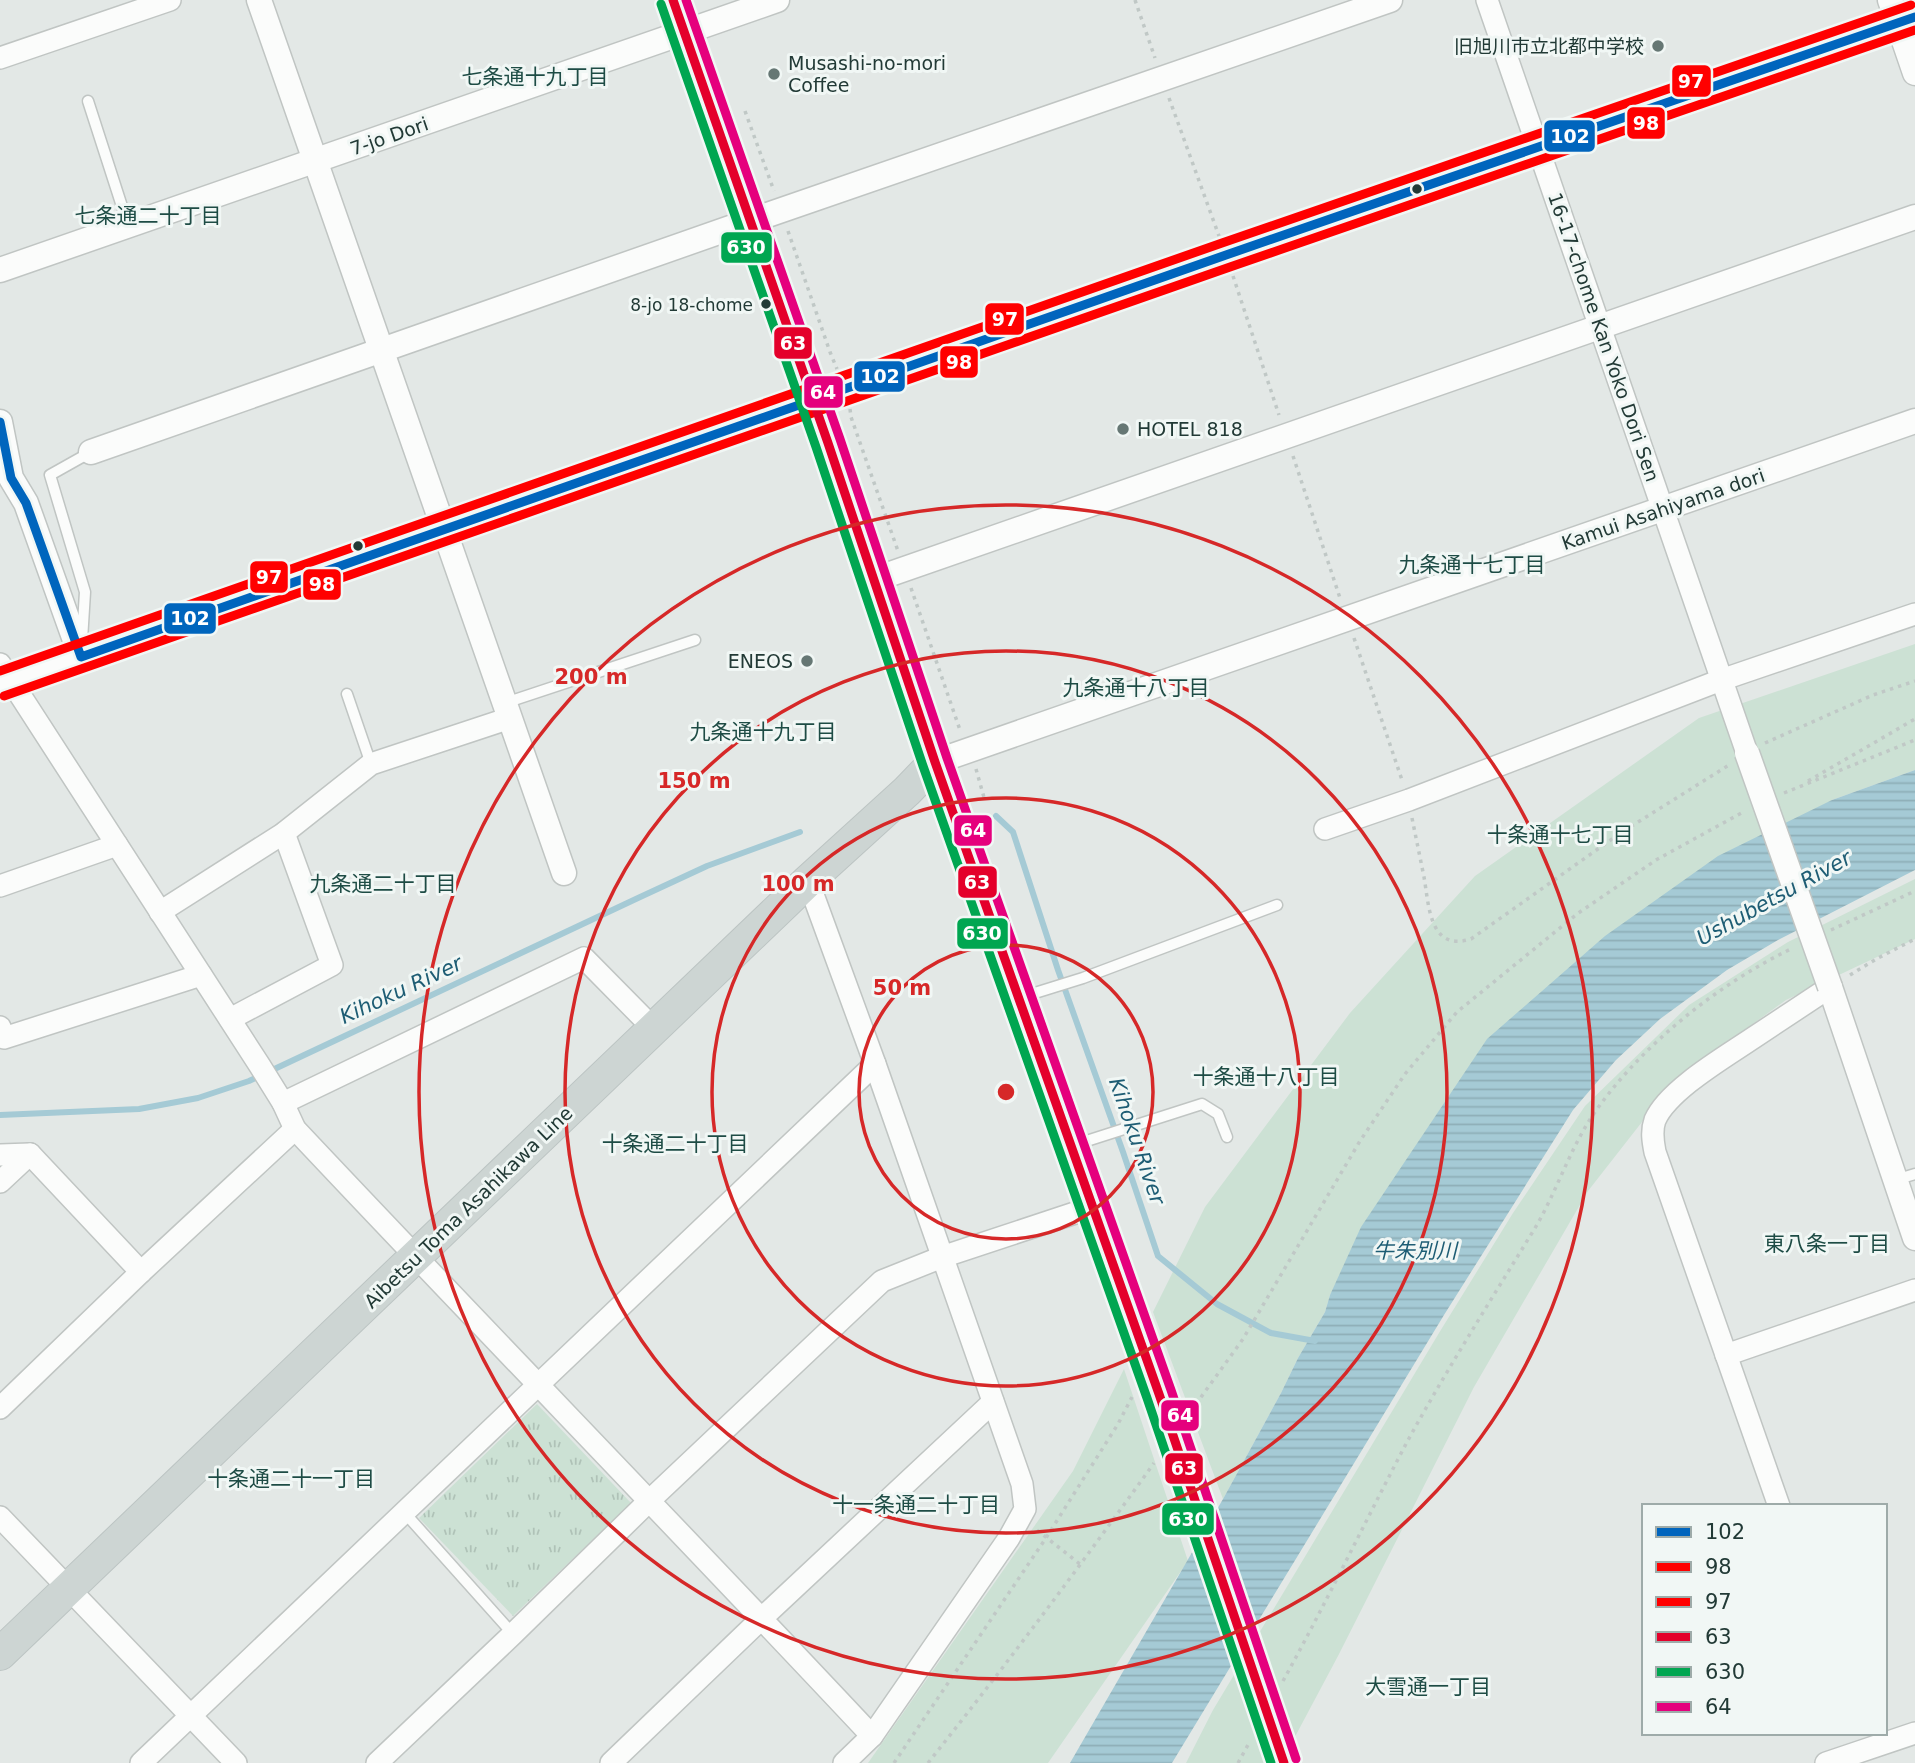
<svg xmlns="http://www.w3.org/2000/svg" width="1915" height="1763" viewBox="0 0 1915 1763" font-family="'DejaVu Sans','Noto Sans JP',sans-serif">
	<defs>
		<pattern id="park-tufts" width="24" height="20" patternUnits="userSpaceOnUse" patternTransform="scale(1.75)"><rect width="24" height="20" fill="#cce1d4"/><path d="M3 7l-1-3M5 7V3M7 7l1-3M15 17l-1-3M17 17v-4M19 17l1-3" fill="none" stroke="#afc2b7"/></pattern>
		<pattern id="water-rules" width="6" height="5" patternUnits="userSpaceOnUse" patternTransform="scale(1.75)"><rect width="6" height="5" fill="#a5cad5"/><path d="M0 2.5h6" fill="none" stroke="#8eaeb7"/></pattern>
	</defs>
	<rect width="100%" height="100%" fill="#e3e8e6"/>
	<g fill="#cce1d4">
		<polygon points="1915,644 1915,770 1832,800 1342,1272 1330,1295 1325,1312 1298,1358 1281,1393 1223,1499 1153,1312 1205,1207 1350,1013 1475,876 1699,718"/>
		<polygon points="1915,879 1915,939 1786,1000 1674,1081 1588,1191 1474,1387 1338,1656 1281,1763 1186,1763 1213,1710 1439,1333 1513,1213 1585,1106 1689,1005 1788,942"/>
		<polygon points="1124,1369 1188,1561 1048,1763 868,1763 1073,1471"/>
	</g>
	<polygon fill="url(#park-tufts)" points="537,1404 631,1503 513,1616 419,1518"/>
	<polygon fill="url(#water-rules)" points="1915,770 1915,870 1778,940 1727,970 1660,1019 1616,1060 1573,1110 1444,1315 1172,1763 1070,1763 1223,1499 1281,1393 1298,1358 1325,1312 1330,1295 1361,1227 1487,1039 1605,936 1718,856 1832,800"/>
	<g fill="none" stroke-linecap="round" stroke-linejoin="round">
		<g stroke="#a5cad5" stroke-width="6">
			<polyline points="996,816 1013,832 1058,970 1123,1152 1158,1256 1217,1304 1271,1333 1315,1341"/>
			<polyline points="0,1115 139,1109 198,1098 249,1081 638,898 707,866 800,832"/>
		</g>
		<defs>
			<g id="service">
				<polyline points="88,101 128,225"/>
				<polyline points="82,640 85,592 50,475 91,452"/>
				<polyline points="347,694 371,764"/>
				<polyline points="505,703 695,640"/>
				<polyline points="1022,997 1083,978 1277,905"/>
				<polyline points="1074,1145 1202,1104 1218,1114 1227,1137"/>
				<polyline points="1895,1180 1915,1174"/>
				<polyline points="404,1512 513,1634"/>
			</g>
			<g id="minor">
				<polyline points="1487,0 1747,753"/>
				<polyline points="0,58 170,0"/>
				<path d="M 0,664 L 260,1066 L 283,1103 L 295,1129 C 486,1332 681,1532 872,1736"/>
				<polyline points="1325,829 1409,800 1721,680 1915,614"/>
				<polyline points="808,881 875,1064 1022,1484 1025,1509 1009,1538 872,1736 844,1763"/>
				<polyline points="0,886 117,845"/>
				<polyline points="160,912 284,833 371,764 510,718"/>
				<polyline points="230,1019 332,965 284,833"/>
				<polyline points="0,1027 4,1038 201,975"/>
				<polyline points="283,1103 584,958 654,1029"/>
				<polyline points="0,1155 30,1154 141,1272"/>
				<polyline points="0,1182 30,1154"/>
				<polyline points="1726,1355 1915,1290"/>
				<polyline points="0,1408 141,1272 295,1129"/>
				<path d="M 1779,1506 L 1655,1152 C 1653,1142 1651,1131 1655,1120 C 1668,1090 1725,1057 1753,1038 C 1779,1021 1804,1004 1830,987"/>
				<polyline points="0,1517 236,1763"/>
				<polyline points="141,1763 875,1064"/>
				<polyline points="377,1763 513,1634 649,1501 882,1281 942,1257 1093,1207"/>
				<polyline points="611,1763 762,1618 993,1402"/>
				<polyline points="1826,1763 1915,1733"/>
			</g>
			<g id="tertiary">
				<polyline points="259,0 564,873"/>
				<polyline points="1890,0 1915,73"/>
				<polyline points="0,270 777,0"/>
				<polyline points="0,422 11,478 26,503 81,657"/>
				<polyline points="91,452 750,221 1390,0"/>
				<polyline points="873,580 1915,217"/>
				<polyline points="0,684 1226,255 1915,17"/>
				<polyline points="935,762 1915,421"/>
				<polyline points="1830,987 1915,1238"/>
			</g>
			<polyline id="primary" points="0,1654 808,881 907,791 935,762"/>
			<polyline id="trunk" points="673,0 828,443 935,762 1159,1394"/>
		</defs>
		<use href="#service" stroke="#c0c5c3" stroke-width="13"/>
		<use href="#minor" stroke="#c0c5c3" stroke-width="24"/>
		<use href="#tertiary" stroke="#c0c5c3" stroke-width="27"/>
		<use href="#primary" stroke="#bcc4c3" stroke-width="34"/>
		<use href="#trunk" stroke="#bcc4c3" stroke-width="36"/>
		<g stroke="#c0c8c6" stroke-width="3.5" stroke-dasharray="3.5 5" stroke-linecap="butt">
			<polyline points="1135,0 1155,58"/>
			<polyline points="1169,98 1219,236"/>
			<polyline points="745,111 774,191"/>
			<polyline points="788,231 830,352 837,369"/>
			<polyline points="1233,276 1279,415"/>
			<polyline points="850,409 851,417 898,551"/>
			<polyline points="1293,456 1340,598"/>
			<polyline points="911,588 960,730"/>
			<polyline points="1354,638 1403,783"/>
			<polyline points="1765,743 1873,695 1915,681"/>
			<polyline points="976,769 985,801"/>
			<polyline points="1808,781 1915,719"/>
			<polyline points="1784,793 1915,740"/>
			<path d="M 1412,818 C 1416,838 1420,857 1424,877 C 1429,905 1429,952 1471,939 L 1619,834 L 1729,765"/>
			<polyline points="1831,930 1915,891"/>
			<polyline points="1850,975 1878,958 1915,939"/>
			<polyline points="1191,1411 1243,1339 1360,1141 1405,1074 1457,1012 1577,914 1656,860 1745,811"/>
			<polyline points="1037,1530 1081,1565"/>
			<path d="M 1283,1681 C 1326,1603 1365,1522 1407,1442 C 1446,1371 1489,1303 1532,1233 C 1554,1198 1567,1156 1589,1121 C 1635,1050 1717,984 1793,948"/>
			<polyline points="894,1763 1046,1538 1118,1424 1132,1397"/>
			<path d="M 928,1763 C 1006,1665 1081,1565 1154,1463"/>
			<polyline points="1238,1763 1249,1743"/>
		</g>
		<use href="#service" stroke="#fbfcfb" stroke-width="10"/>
		<use href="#minor" stroke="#fbfcfb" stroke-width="21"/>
		<use href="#tertiary" stroke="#fbfcfb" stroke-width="24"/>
		<use href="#primary" stroke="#cdd5d3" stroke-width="32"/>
		<use href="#trunk" stroke="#c3ccca" stroke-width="33"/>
		<defs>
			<polyline id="tertiary-bridge" points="1747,753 1830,987"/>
			<polyline id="trunk-bridge" points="1159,1394 1284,1763"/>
		</defs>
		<use href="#tertiary-bridge" stroke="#c0c5c3" stroke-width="27" stroke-linecap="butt"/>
		<use href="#trunk-bridge" stroke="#bcc4c3" stroke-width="36" stroke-linecap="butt"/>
		<use href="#tertiary-bridge" stroke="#fbfcfb" stroke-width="24"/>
		<use href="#trunk-bridge" stroke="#c3ccca" stroke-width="33"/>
		<defs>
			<polyline id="bus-1" points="0,422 11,478 26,503 81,657 1226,255 1915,17"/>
			<polyline id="bus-2" points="4,696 1230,267 1915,30"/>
			<polyline id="bus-3" points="0,671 1222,243 1911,5"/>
			<polyline id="bus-4" points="673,0 828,443 935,762 1159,1394 1284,1763"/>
			<polyline id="bus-5" points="661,4 816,447 923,766 1147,1398 1271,1763"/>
			<polyline id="bus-6" points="686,0 840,439 947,758 1171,1390 1296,1759"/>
		</defs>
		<use href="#bus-1" stroke="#f1f7f5" stroke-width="14"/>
		<use href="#bus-2" stroke="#f1f7f5" stroke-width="14"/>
		<use href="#bus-3" stroke="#f1f7f5" stroke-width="14"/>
		<use href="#bus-4" stroke="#f1f7f5" stroke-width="14"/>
		<use href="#bus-5" stroke="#f1f7f5" stroke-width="14"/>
		<use href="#bus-6" stroke="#f1f7f5" stroke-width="14"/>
		<use href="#bus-1" stroke="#0065bd" stroke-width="9"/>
		<use href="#bus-2" stroke="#f00" stroke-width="9"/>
		<use href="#bus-3" stroke="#f00" stroke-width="9"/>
		<use href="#bus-4" stroke="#e4002b" stroke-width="9"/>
		<use href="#bus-5" stroke="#00a651" stroke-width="9"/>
		<use href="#bus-6" stroke="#e5007d" stroke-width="9"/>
	</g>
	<g fill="none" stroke="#d62828" stroke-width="3.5">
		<circle cx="1006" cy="1092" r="147"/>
		<circle cx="1006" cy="1092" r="294"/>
		<circle cx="1006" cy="1092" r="441"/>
		<circle cx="1006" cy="1092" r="587"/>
	</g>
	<g fill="#667774" stroke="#f1f7f5" stroke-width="2.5">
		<circle cx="1658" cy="46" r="7"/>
		<circle cx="774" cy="74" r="7"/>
		<circle cx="1123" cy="429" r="7"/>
		<circle cx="807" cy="661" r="7"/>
	</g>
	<g fill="#223a36" stroke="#f1f7f5" stroke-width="2.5">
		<circle cx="1417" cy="189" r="6"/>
		<circle cx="766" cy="304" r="6"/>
		<circle cx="358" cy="546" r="6"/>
	</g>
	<g text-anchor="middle" stroke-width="6" stroke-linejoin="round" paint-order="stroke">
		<g font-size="17" fill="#223a36" stroke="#f1f7f5" text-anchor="end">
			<text x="753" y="311">8-jo 18-chome</text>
		</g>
		<g font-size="19" fill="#223a36" stroke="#f1f7f5" text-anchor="end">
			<text x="1644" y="53">旧旭川市立北都中学校</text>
			<text x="788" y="70" text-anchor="start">Musashi-no-mori<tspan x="788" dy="22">Coffee</tspan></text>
			<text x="1137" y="436" text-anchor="start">HOTEL 818</text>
			<text x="793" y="668">ENEOS</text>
		</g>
		<g font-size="19" fill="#223a36" stroke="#f1f7f5">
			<text transform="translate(389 136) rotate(-19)" y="7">7-jo Dori</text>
			<text transform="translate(1604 337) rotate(71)" y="7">16-17-chome Kan Yoko Dori Sen</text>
			<text transform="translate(1663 509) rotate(-19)" y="7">Kamui Asahiyama dori</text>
			<text transform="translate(468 1207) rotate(-44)" y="7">Aibetsu Toma Asahikawa Line</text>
		</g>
		<g font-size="21" fill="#1e4c45" stroke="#f1f7f5">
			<text x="535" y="84">七条通十九丁目</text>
			<text x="148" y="223">七条通二十丁目</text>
			<text x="1472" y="572">九条通十七丁目</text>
			<text x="1136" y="695">九条通十八丁目</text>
			<text x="763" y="739">九条通十九丁目</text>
			<text x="1560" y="842">十条通十七丁目</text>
			<text x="383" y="891">九条通二十丁目</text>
			<text x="1266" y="1084">十条通十八丁目</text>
			<text x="675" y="1151">十条通二十丁目</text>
			<text x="1827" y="1251">東八条一丁目</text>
			<text x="291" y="1486">十条通二十一丁目</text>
			<text x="916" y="1512">十一条通二十丁目</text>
			<text x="1428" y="1694">大雪通一丁目</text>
		</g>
		<g font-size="21" font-style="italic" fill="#1e5d74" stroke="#f1f7f5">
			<text transform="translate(1774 898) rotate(-29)" y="7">Ushubetsu River</text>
			<text transform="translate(401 990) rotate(-25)" y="7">Kihoku River</text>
			<text transform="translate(1137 1141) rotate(71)" y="7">Kihoku River</text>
			<text x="1415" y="1258">牛朱別川</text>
		</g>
	</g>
	<circle cx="1006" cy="1092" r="10" fill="#d62828" stroke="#f1f7f5" stroke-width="3.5"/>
	<g font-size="21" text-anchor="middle" font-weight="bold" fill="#d62828" stroke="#f1f7f5" stroke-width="6" stroke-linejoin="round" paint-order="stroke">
		<text x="591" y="684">200 m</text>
		<text x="694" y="788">150 m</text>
		<text x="798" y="891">100 m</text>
		<text x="902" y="995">50 m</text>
	</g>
	<g stroke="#f1f7f5" stroke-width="2.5">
		<rect x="1671" y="64" width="41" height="34" rx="7" fill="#f00"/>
		<rect x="1626" y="106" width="40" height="34" rx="7" fill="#f00"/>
		<rect x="1543" y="119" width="53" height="34" rx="7" fill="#0065bd"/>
		<rect x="720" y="231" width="53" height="33" rx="7" fill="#00a651"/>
		<rect x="984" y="302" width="41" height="34" rx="7" fill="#f00"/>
		<rect x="773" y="326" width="40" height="34" rx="7" fill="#e4002b"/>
		<rect x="939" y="345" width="40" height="34" rx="7" fill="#f00"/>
		<rect x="853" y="360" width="53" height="33" rx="7" fill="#0065bd"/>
		<rect x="803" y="375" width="41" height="34" rx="7" fill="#e5007d"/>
		<rect x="249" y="560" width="40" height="34" rx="7" fill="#f00"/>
		<rect x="302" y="568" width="40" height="33" rx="7" fill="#f00"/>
		<rect x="163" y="602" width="54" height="33" rx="7" fill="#0065bd"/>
		<rect x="953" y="814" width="40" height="33" rx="7" fill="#e5007d"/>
		<rect x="957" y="865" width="41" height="34" rx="7" fill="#e4002b"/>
		<rect x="956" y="917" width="53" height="33" rx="7" fill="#00a651"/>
		<rect x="1160" y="1399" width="40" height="33" rx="7" fill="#e5007d"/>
		<rect x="1164" y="1452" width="40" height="33" rx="7" fill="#e4002b"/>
		<rect x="1161" y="1502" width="54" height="34" rx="7" fill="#00a651"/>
	</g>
	<g font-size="19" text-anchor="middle" font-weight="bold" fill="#fff">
		<text x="1691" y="88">97</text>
		<text x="1646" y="130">98</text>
		<text x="1570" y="143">102</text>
		<text x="746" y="254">630</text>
		<text x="1005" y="326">97</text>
		<text x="793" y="350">63</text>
		<text x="959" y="369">98</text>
		<text x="880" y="383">102</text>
		<text x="823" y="399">64</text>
		<text x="269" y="584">97</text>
		<text x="322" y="591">98</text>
		<text x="190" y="625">102</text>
		<text x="973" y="837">64</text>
		<text x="977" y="889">63</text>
		<text x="982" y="940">630</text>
		<text x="1180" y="1422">64</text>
		<text x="1184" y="1475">63</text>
		<text x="1188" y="1526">630</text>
	</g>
	<rect x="1642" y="1504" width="245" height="231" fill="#f1f7f5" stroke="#9eaba9" stroke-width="2"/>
	<rect x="1656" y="1527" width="35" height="10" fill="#0065bd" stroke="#9eaba9" stroke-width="2"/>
	<text x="1705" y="1539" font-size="21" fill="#223a36">102</text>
	<rect x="1656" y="1562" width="35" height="10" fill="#ff0000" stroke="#9eaba9" stroke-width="2"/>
	<text x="1705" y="1574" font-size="21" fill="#223a36">98</text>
	<rect x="1656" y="1597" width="35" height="10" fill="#ff0000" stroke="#9eaba9" stroke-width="2"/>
	<text x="1705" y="1609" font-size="21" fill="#223a36">97</text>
	<rect x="1656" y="1632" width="35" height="10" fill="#e4002b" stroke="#9eaba9" stroke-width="2"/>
	<text x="1705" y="1644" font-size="21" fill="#223a36">63</text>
	<rect x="1656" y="1667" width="35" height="10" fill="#00a651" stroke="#9eaba9" stroke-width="2"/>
	<text x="1705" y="1679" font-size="21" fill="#223a36">630</text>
	<rect x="1656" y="1702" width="35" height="10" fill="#e5007d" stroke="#9eaba9" stroke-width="2"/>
	<text x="1705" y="1714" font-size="21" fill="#223a36">64</text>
</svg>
